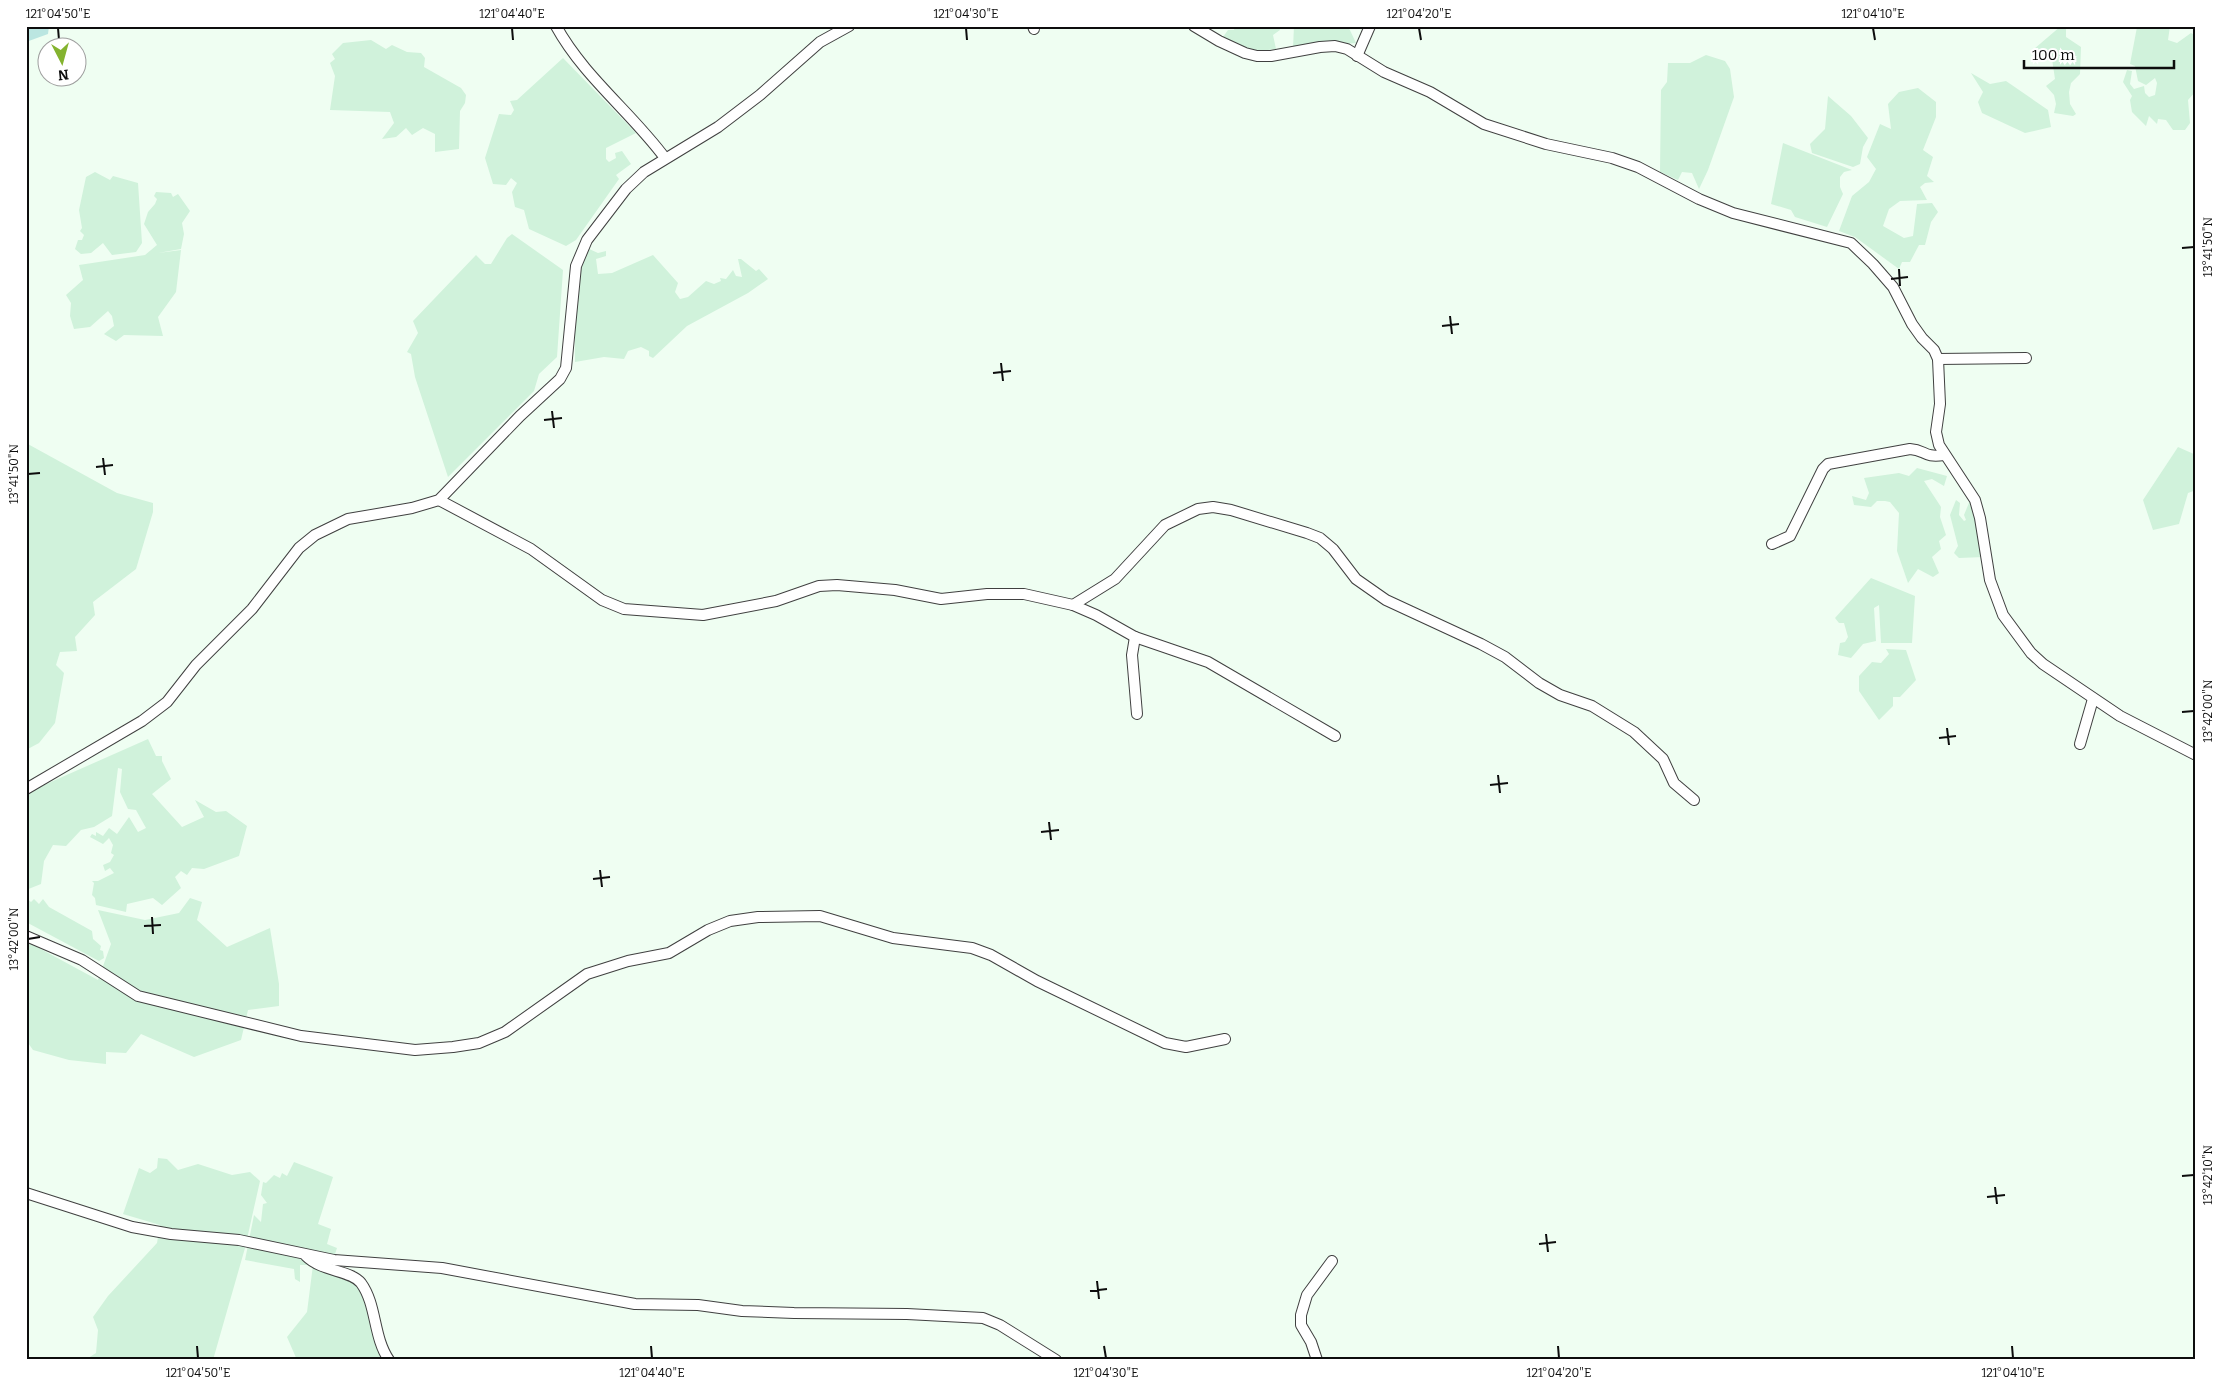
<svg xmlns="http://www.w3.org/2000/svg" width="2222" height="1386" viewBox="0 0 2222 1386" font-family="Bitter,serif">
	<rect width="100%" height="100%" fill="#effef2"/>
	<g fill="#d0f2db">
		<polygon points="1235,26 1279,26 1280,30 1273,35 1276,49 1251,52 1223,37 1228,30 1234,30"/>
		<polygon points="1294,26 1348,26 1356,43 1293,48"/>
		<polygon points="2061,26 2066,26 2066,37 2081,47 2080,74 2071,83 2069,92 2070,104 2076,114 2073,116 2054,113 2056,104 2054,95 2046,86 2055,79 2052,59 2043,52 2034,49"/>
		<polygon points="2170,26 2168,40 2177,43 2191,33 2196,36 2196,91 2188,100 2190,123 2185,130 2173,130 2166,120 2158,119 2157,124 2149,116 2146,126 2132,112 2130,100 2132,96 2123,82 2127,70 2132,71 2130,84 2134,89 2144,86 2145,93 2149,97 2155,95 2157,83 2155,78 2146,85 2138,81 2135,66 2130,64 2137,27"/>
		<polygon points="371,40 386,49 392,45 407,52 421,53 425,58 424,67 461,88 466,95 465,103 460,111 459,149 435,152 435,134 423,128 412,135 406,128 396,137 382,139 394,123 390,112 330,110 335,76 330,63 335,59 332,54 343,43"/>
		<polygon points="1706,55 1725,61 1730,69 1734,97 1708,170 1699,189 1692,173 1682,172 1678,180 1660,172 1661,90 1667,82 1668,63 1690,63"/>
		<polygon points="563,58 636,133 606,148 606,159 609,162 616,158 615,153 622,151 631,164 616,175 619,179 576,240 566,246 529,229 524,210 515,207 512,192 517,183 511,178 506,185 493,184 485,158 499,114 511,115 514,110 510,101 517,100"/>
		<polygon points="1971,73 1990,84 2006,81 2048,110 2051,127 2025,133 1982,113 1978,102 1983,92"/>
		<polygon points="1918,88 1936,102 1936,117 1923,150 1933,157 1927,176 1934,182 1925,183 1920,187 1927,200 1900,201 1889,209 1883,226 1904,238 1913,236 1917,204 1932,203 1938,212 1931,222 1925,245 1919,245 1910,262 1902,262 1899,269 1855,237 1839,231 1852,196 1869,182 1876,169 1867,157 1880,124 1891,129 1888,104 1899,92"/>
		<polygon points="1828,96 1851,116 1868,138 1863,147 1860,164 1853,167 1812,153 1810,144 1825,129"/>
		<polygon points="1783,143 1852,170 1844,172 1840,177 1840,187 1843,194 1827,227 1795,217 1791,210 1771,204"/>
		<polygon points="95,172 110,180 113,176 138,183 142,243 136,252 112,255 103,243 91,253 81,254 75,249 78,240 82,240 84,235 80,231 82,228 79,210 86,177"/>
		<polygon points="156,192 171,193 173,197 178,194 190,211 182,223 184,234 181,249 158,253 181,250 176,292 158,317 163,336 124,335 116,341 104,334 114,326 112,316 108,311 90,327 74,329 70,316 71,303 66,295 83,280 79,265 145,255 157,245 144,224 148,212 155,204 157,199 154,196"/>
		<polygon points="512,234 563,270 557,357 539,374 534,391 448,477 415,377 411,354 407,352 418,333 413,321 476,255 485,264 491,264 507,238"/>
		<polygon points="587,248 598,253 606,251 606,256 596,259 598,274 612,273 653,255 678,283 675,292 680,299 688,297 706,281 714,284 721,281 720,278 726,279 733,270 736,276 742,277 738,259 741,259 756,271 759,269 768,279 748,293 687,326 653,358 649,356 649,351 641,347 628,351 624,359 604,357 575,362 575,275"/>
		<polygon points="26,443 117,493 153,503 153,512 136,569 93,602 95,615 75,637 77,651 60,652 56,665 64,673 55,723 39,743 26,750"/>
		<polygon points="2178,447 2196,455 2196,490 2188,493 2179,524 2153,530 2143,500"/>
		<polygon points="1917,468 1947,476 1944,486 1932,479 1924,481 1941,507 1940,517 1946,535 1939,541 1941,549 1932,557 1939,573 1933,577 1918,569 1908,583 1897,551 1899,513 1890,502 1885,501 1877,501 1871,507 1854,505 1852,496 1866,500 1869,493 1864,478 1899,473 1909,476"/>
		<polygon points="1971,498 1984,557 1959,558 1954,553 1958,546 1950,515 1956,500 1960,503 1959,515 1964,521 1966,520 1964,515"/>
		<polygon points="1871,578 1915,596 1912,643 1881,643 1879,605 1874,608 1876,641 1863,644 1851,658 1838,655 1840,643 1845,642 1848,637 1844,623 1839,623 1835,618"/>
		<polygon points="1886,649 1906,650 1916,680 1900,697 1893,697 1893,706 1879,720 1859,691 1859,676 1872,662 1881,663 1889,654"/>
		<polygon points="148,739 156,756 162,756 162,761 171,779 152,794 182,827 204,817 195,800 216,812 226,811 247,826 239,856 204,869 192,868 187,875 181,871 175,877 181,888 162,905 153,898 127,904 126,912 96,905 95,898 92,895 94,883 92,881 98,881 114,873 110,868 105,871 103,865 110,862 114,855 111,853 113,845 109,838 103,844 90,837 92,834 96,836 96,832 103,836 109,828 117,834 129,817 138,832 146,828 136,810 128,809 120,792 122,769 118,768 112,816 94,827 81,830 66,846 53,845 44,861 41,884 26,890 26,793"/>
		<polygon points="26,898 31,902 34,899 39,904 43,899 49,907 92,931 93,939 101,946 100,950 103,951 104,958 99,961 26,922"/>
		<polygon points="190,898 202,902 197,920 227,947 270,928 279,984 279,1006 248,1010 241,1040 194,1057 141,1034 126,1053 106,1052 106,1064 69,1060 33,1050 26,1040 26,941 98,980 111,944 98,910 145,920 179,913"/>
		<polygon points="158,1158 167,1159 178,1170 198,1164 232,1175 250,1172 260,1181 245,1248 213,1360 85,1360 96,1353 98,1330 93,1317 108,1296 157,1243 160,1225 123,1214 139,1168 150,1173 157,1168"/>
		<polygon points="294,1162 333,1177 318,1224 331,1229 327,1244 337,1248 331,1266 360,1284 382,1357 377,1360 297,1360 287,1337 307,1312 313,1265 300,1265 300,1282 295,1279 294,1269 245,1260 254,1215 261,1222 263,1204 267,1203 261,1195 263,1182 266,1183 274,1175 280,1178 282,1173 287,1176"/>
	</g>
	<polygon fill="#bbe6e1" points="26,26 49,26 48,34 26,42"/>
	<g fill="none" stroke-linecap="round" stroke-linejoin="round">
		<defs>
			<g id="minor">
				<path d="M 556,26 C 584,77 631,112 665,158"/>
				<polyline points="1033,26 1034,29"/>
				<polyline points="1194,26 1219,41 1245,53 1257,56 1271,56 1320,47 1335,46 1347,49 1384,72 1430,92 1484,124 1546,144 1612,158 1638,167 1699,199 1733,213 1851,243 1873,264 1893,287 1912,324 1922,338 1934,350 1938,359 1940,404 1936,432 1939,445 1975,500 1980,518 1990,580 2003,615 2031,653 2043,664 2120,716 2196,755"/>
				<polyline points="1357,56 1370,26"/>
				<polyline points="1938,359 2026,358"/>
				<polyline points="439,500 531,549 602,600 624,609 703,615 776,601 819,586 837,585 895,590 941,599 987,594 1024,594 1073,605 1096,615 1135,637 1208,662 1335,736"/>
				<path d="M 1772,544 L 1790,536 L 1823,469 L 1828,464 L 1910,449 C 1926,450 1923,458 1944,455"/>
				<polyline points="1073,605 1115,579 1165,525 1198,509 1213,507 1231,510 1307,533 1320,538 1333,549 1356,579 1386,600 1481,644 1505,657 1539,683 1560,695 1592,706 1634,732 1663,759 1674,783 1694,800"/>
				<polyline points="1135,637 1132,655 1137,714"/>
				<polyline points="2080,744 2093,699"/>
				<polyline points="26,789 142,721 167,702 196,665 252,609 299,548 315,535 348,519 412,508 439,500 520,416 560,379 566,368 576,266 587,240 626,189 644,172 718,127 760,95 820,42 849,26"/>
				<polyline points="26,936 82,960 138,996 301,1036 415,1050 453,1047 479,1043 505,1032 587,974 628,961 669,953 708,930 730,921 758,917 820,916 893,938 972,948 991,955 1037,981 1165,1043 1186,1047 1225,1039"/>
				<polyline points="26,1193 132,1227 171,1234 239,1240 334,1260 442,1268 635,1304 698,1305 742,1311 794,1313 907,1314 983,1318 1000,1325 1056,1360"/>
				<path d="M 306,1256 C 322,1272 351,1270 361,1283 C 377,1305 373,1337 389,1360"/>
				<polyline points="1317,1360 1311,1342 1301,1325 1301,1315 1307,1295 1332,1261"/>
			</g>
		</defs>
		<use href="#minor" stroke="#404040" stroke-width="12"/>
		<use href="#minor" stroke="#fff" stroke-width="10"/>
	</g>
	<path fill="none" stroke="#0d0d0d" stroke-width="2" d="M 58,28 L 59,40M 512,28 L 513,40M 966,28 L 967,40M 1419,28 L 1421,40M 1873,28 L 1875,40M 2182,248 L 2194,247M 1899,269 L 1900,286M 1891,279 L 1908,277M 1450,316 L 1452,334M 1442,326 L 1459,324M 1001,363 L 1003,381M 993,373 L 1011,371M 552,411 L 554,428M 544,420 L 562,418M 103,458 L 105,475M 96,467 L 113,465M 28,474 L 40,473M 2182,712 L 2194,711M 1947,728 L 1949,745M 1939,738 L 1956,736M 1498,775 L 1500,793M 1490,785 L 1508,783M 1049,822 L 1051,840M 1041,832 L 1059,830M 600,870 L 602,887M 593,879 L 610,877M 152,917 L 153,934M 144,926 L 161,925M 28,939 L 40,937M 2182,1176 L 2194,1175M 1995,1187 L 1997,1204M 1987,1197 L 2005,1195M 1546,1234 L 1548,1252M 1539,1244 L 1556,1242M 1097,1281 L 1099,1299M 1090,1291 L 1107,1289M 197,1346 L 198,1358M 651,1346 L 652,1358M 1104,1346 L 1106,1358M 1558,1346 L 1559,1358M 2012,1346 L 2013,1358"/>
	<rect width="2222" height="1386" fill="none" stroke="#ffffff" stroke-width="55"/>
	<g transform="translate(62 62) rotate(174)"><circle r="24" fill="#ffffff" stroke="#9e9e9e"/>
	<path d="M0-4L9 19L0 12L-9 19Z" fill="#84b32f"/>
	<text y="-8" font-size="14" font-weight="bold" text-anchor="middle" fill="#0d0d0d">N</text>
	</g>
	<path d="M2024 60v8h150v-8" fill="none" stroke="#0d0d0d" stroke-width="2.5"/>
	<text x="2032" y="60" font-size="15" fill="#0d0d0d" stroke="#ffffff" stroke-width="4" paint-order="stroke">100 m</text>
	<rect x="28" y="28" width="2166" height="1330" fill="none" stroke="#0d0d0d" stroke-width="2"/>
	<g font-size="12" text-anchor="middle" fill="#0d0d0d">
		<text x="58" y="18">121°04'50"E</text>
		<text x="512" y="18">121°04'40"E</text>
		<text x="966" y="18">121°04'30"E</text>
		<text x="1419" y="18">121°04'20"E</text>
		<text x="1873" y="18">121°04'10"E</text>
		<text transform="translate(2208 247) rotate(-90)" y="4">13°41'50"N</text>
		<text transform="translate(14 474) rotate(-90)" y="4">13°41'50"N</text>
		<text transform="translate(2208 711) rotate(-90)" y="4">13°42'00"N</text>
		<text transform="translate(14 939) rotate(-90)" y="4">13°42'00"N</text>
		<text transform="translate(2208 1175) rotate(-90)" y="4">13°42'10"N</text>
		<text x="198" y="1377">121°04'50"E</text>
		<text x="652" y="1377">121°04'40"E</text>
		<text x="1106" y="1377">121°04'30"E</text>
		<text x="1559" y="1377">121°04'20"E</text>
		<text x="2013" y="1377">121°04'10"E</text>
	</g>
</svg>
